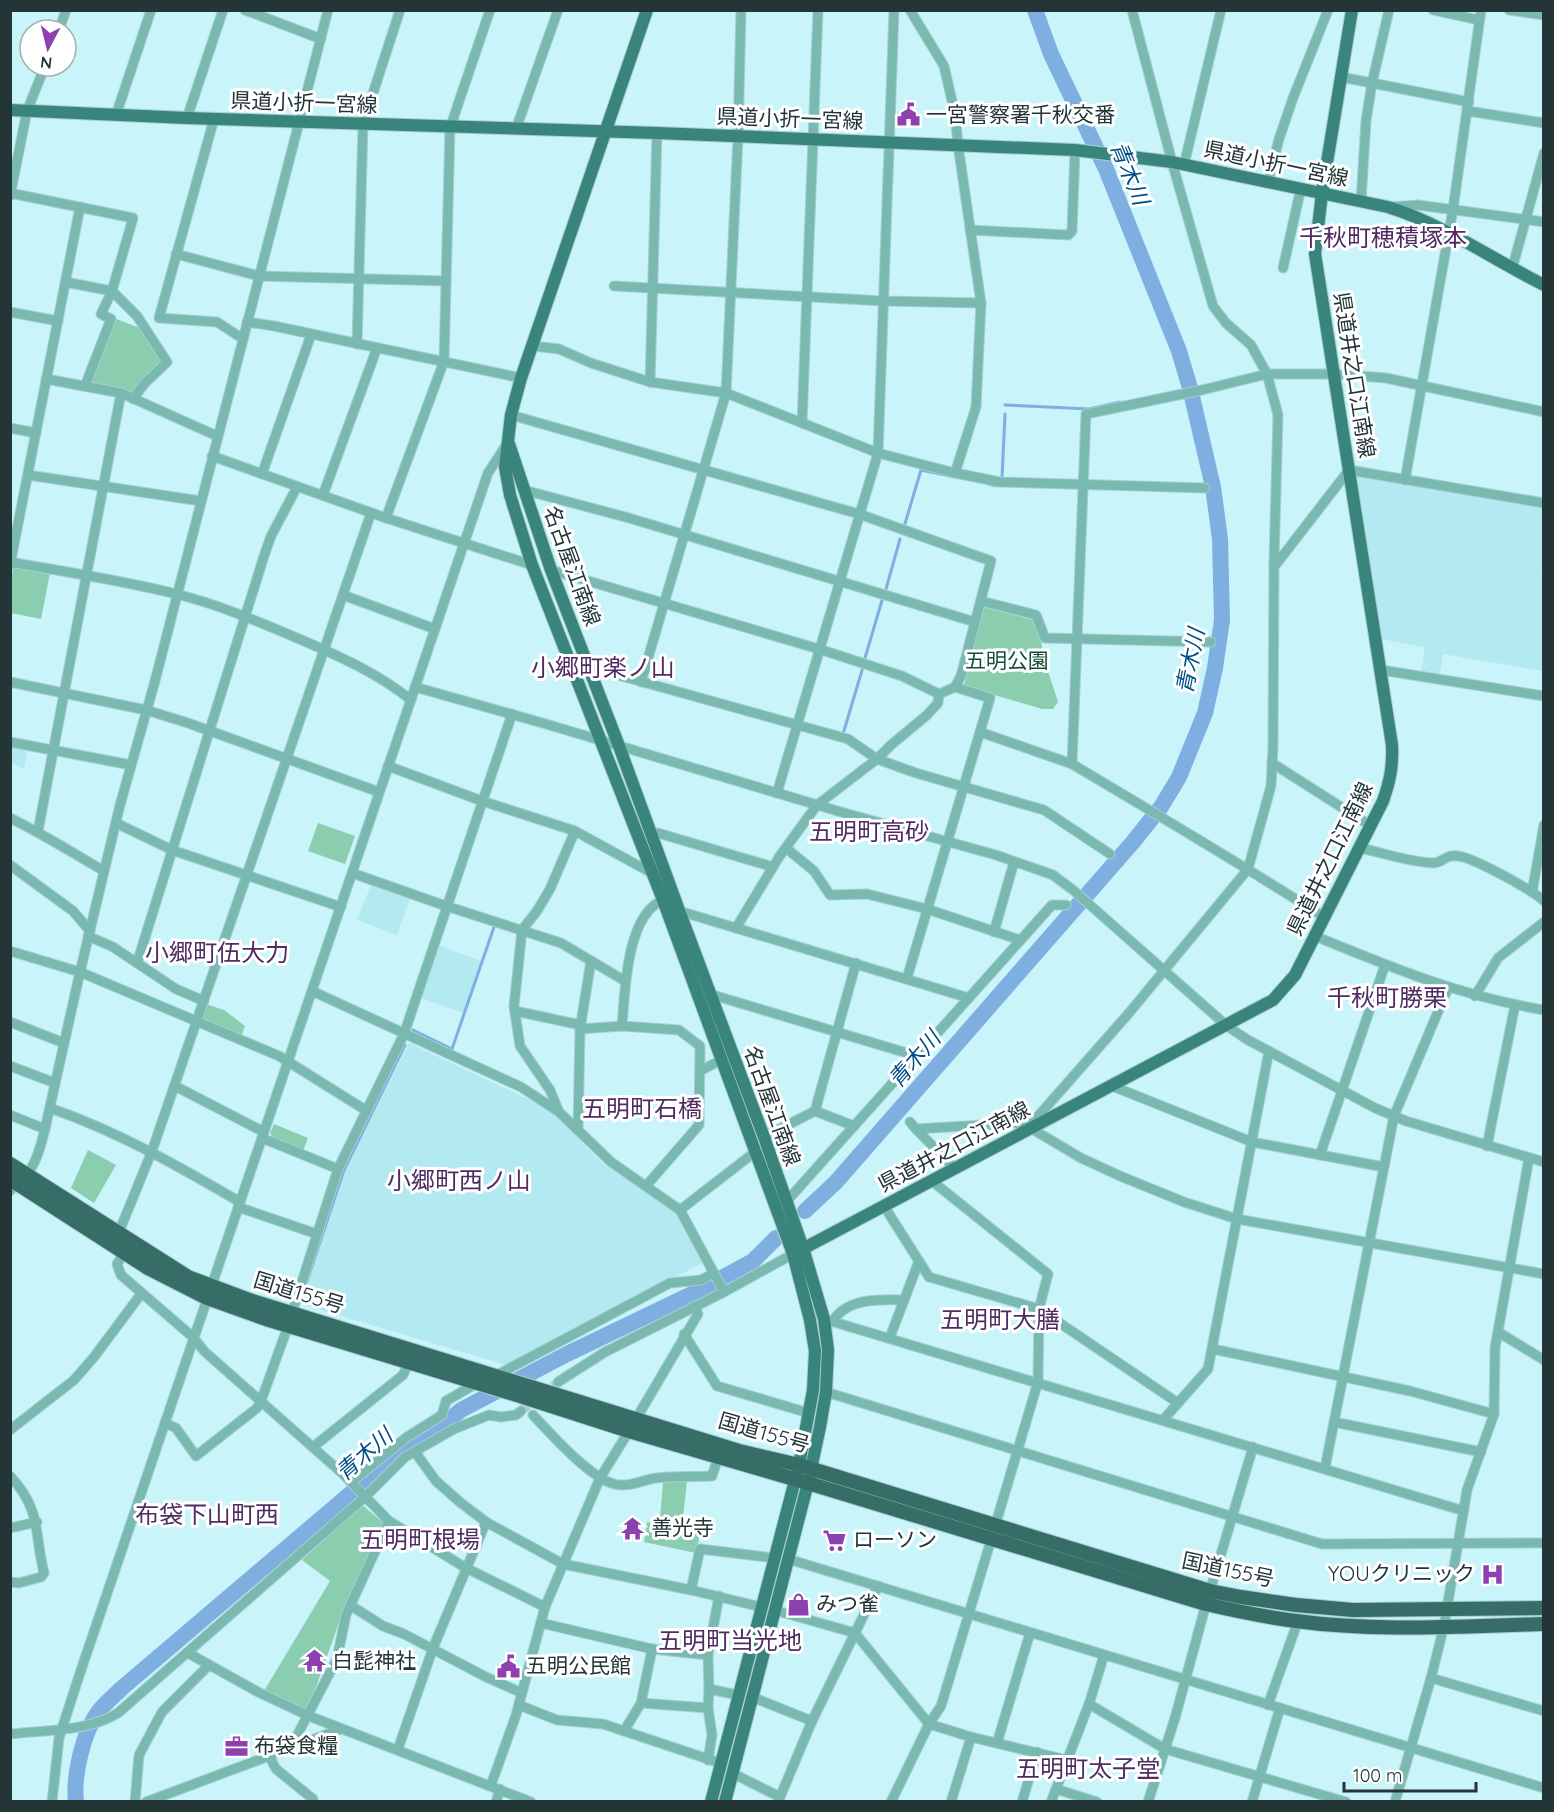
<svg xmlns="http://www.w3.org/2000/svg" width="1554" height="1812" viewBox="0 0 1554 1812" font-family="Quicksand,'Noto Sans JP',sans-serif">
	<rect width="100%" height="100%" fill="#c8f4fa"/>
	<g fill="#b3e9f0">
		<polygon points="1358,473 1543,507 1544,561 1541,574 1544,575 1543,671 1443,654 1439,677 1421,674 1425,647 1380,639 1354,476"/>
		<polygon points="11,745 28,749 24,769 11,762"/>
		<polygon points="371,885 410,899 397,935 357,920"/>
		<polygon points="438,945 481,961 463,1013 419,997"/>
		<polygon points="409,1043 541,1105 562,1122 603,1164 676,1213 686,1226 704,1262 509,1366 301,1304 345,1170"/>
	</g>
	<g fill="#8aceaf">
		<polygon points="114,318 140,328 162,360 161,364 135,391 131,393 88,384"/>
		<polygon points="16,566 50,573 41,619 11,613 11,581 13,569"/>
		<polygon points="983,607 1033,620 1041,639 1043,656 1058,702 1053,709 1042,709 964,686"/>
		<polygon points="318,823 355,836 345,864 308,851"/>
		<polygon points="206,1004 224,1010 245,1026 241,1037 201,1021"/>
		<polygon points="274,1124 308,1138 303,1151 274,1139 270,1133"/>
		<polygon points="88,1150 116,1165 94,1203 71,1188"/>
		<polygon points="687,1481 682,1526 701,1529 696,1553 644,1542 647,1522 653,1523 655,1516 660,1518 663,1483"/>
		<polygon points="362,1505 384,1523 344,1609 307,1712 264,1691 330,1581 302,1560"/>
	</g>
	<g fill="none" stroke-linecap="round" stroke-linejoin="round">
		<g stroke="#7fafe0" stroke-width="3">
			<polyline points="1005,405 1089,409 1120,402"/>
			<polyline points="1002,478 1005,414"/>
			<polyline points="988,484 996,486"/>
			<polyline points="904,527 921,470 955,477"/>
			<polyline points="886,589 900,539"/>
			<polyline points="865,658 883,597"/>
			<polyline points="841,734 843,734 863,667"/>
			<polyline points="413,1030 452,1049 494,927"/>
			<polyline points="300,1302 344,1170 405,1045"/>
		</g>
		<g stroke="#7fafe0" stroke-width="16">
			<polyline points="805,1211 836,1182 1133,842 1161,807 1179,777 1205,713 1215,668 1222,620 1220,539 1213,487 1190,388 1179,351 1106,169 1051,54 1035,10"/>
			<path d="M 76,1802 C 73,1776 83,1732 99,1711 C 105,1703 115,1695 122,1688 L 410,1443 L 447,1422 L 461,1410 L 565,1355 L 694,1293 L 753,1261 L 776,1238"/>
		</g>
		<polyline stroke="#a7ced3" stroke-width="9" stroke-dasharray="9 4.5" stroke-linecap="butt" points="521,1411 558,1382"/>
		<defs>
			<g id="minor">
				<polyline points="245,10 321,39"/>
				<polyline points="910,10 944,66 955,114 958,145 981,303 976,407 955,473"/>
				<polyline points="1433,10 1479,20"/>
				<polyline points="1509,10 1544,15"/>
				<polyline points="59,30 66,10"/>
				<polyline points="1341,77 1469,102"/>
				<polyline points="1468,111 1544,123"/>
				<polyline points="116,115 151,10"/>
				<polyline points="187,118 223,10"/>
				<polyline points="214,119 159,318 217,322 243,339"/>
				<polyline points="516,129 558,10"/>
				<polyline points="1184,165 1221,10"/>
				<polyline points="1268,182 1279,139 1293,98 1328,10"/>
				<polyline points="10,193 133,218 112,291 137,316 167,362 145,383 133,399"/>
				<polyline points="10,196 27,111 45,66"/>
				<polyline points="1361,201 1366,121 1372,83 1389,10"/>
				<polyline points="1391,207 1418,205 1544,222"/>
				<polyline points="970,230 1068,235 1072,231 1075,150"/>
				<polyline points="176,254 259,276 446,281"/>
				<polyline points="1283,268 1301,188"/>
				<polyline points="1512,269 1544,153"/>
				<polyline points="65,282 112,291"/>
				<polyline points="614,286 884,301 981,303"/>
				<polyline points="10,312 58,321"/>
				<polyline points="247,322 274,326 521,378"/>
				<polyline points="357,344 363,124 400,10"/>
				<polyline points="533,346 559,349 591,363 650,382 726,393 878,453 955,473 1000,482 1205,488"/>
				<polyline points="46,379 121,393 217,436"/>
				<polyline points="650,382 657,133"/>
				<polyline points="85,386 111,319 101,314 112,291"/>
				<polyline points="511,415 859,514 991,561 961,676 955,687 939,694 938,703 927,715 891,745 877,759 817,805 779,857 736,928"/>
				<polyline points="802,423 818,10"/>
				<polyline points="10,428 36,433"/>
				<polyline points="212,456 386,518 532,565"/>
				<polyline points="262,474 311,335"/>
				<polyline points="28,475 201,501"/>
				<polyline points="1405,480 1453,209 1481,10"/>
				<polyline points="524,490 629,518 975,622"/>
				<polyline points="323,495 377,348"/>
				<polyline points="386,518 444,361 450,128 490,10"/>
				<path d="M 10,562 C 65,572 121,580 176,594 C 218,604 264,624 304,641 C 341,657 379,674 411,700"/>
				<polyline points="10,565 80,207"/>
				<polyline points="1274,567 1349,470 1544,503"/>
				<polyline points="551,570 819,649 902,676 939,694"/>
				<polyline points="343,595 435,629"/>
				<polyline points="981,601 1036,615 1045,638 1211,642"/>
				<polyline points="589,667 848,739 877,759 916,773 1044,810 1110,854"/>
				<polyline points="1381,670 1544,696"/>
				<polyline points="10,682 146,710 188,723 379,792"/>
				<polyline points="641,682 726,393 738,137 741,10"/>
				<polyline points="415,687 546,724 841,812 996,855 1053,875 1073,890 1227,1026 1248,1040 1375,1108 1406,1121 1544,1162"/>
				<polyline points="980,732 1072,764"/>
				<polyline points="10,742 131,765"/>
				<polyline points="1272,763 1371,826"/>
				<polyline points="388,766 482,801 575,831 650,872"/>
				<polyline points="777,793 878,453 894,10"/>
				<path d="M 10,818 C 43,834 73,853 104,871"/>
				<polyline points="116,823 172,850 341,907"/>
				<polyline points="38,831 121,393"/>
				<polyline points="652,836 658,833 773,867"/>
				<polyline points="786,848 814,871 830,895 867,894 927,909 1020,940"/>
				<path d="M 1360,848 C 1384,853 1409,862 1433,863 C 1445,863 1444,852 1463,857 C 1480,862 1531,889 1544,901"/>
				<polyline points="10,865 73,911 90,931"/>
				<polyline points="352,873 446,906 561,943 625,981"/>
				<polyline points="1532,892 1544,825"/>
				<polyline points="680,913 686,913 969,998"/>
				<path d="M 1324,917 C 1241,864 1156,814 1072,764 L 1086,414 L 1202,390 L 1267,374 L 1334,374 L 1386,378 L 1544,412"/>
				<polyline points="994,932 1014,862"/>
				<polyline points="88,936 113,947 176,989 204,1001"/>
				<path d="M 1315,936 C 1393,968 1460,996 1544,1010"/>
				<polyline points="10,951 80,972 279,1056 367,1111"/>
				<polyline points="137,963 264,556 271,536 297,487"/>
				<polyline points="907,978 990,698 955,687"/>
				<polyline points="312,991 521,1087 559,1112 611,1162 680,1210 724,1292"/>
				<polyline points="711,996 713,995 917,1056"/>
				<polyline points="1475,996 1498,958 1544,922"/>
				<polyline points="515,1011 581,1025"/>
				<polyline points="10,1022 64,1043"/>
				<path d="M 622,1026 C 625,992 626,915 663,900"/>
				<polyline points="580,1029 622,1026 679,1030 700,1046 699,1125 646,1186"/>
				<polyline points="10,1066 55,1083"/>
				<polyline points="700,1071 721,1060"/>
				<polyline points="175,1086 264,1132"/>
				<polyline points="1112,1086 1252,1142 1384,1167"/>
				<path d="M 50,1108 C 119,1132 178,1166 240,1202"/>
				<polyline points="815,1111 856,963"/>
				<polyline points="559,1112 550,1090 520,1046 514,1006 522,930 537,911 550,889 575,831"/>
				<polyline points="10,1115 45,1129"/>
				<polyline points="910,1122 916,1129 1015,1123 1032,1129 1081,1158 1120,1176 1184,1202 1237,1219 1544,1274"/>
				<polyline points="916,1129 955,1169"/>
				<polyline points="1032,1129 1033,1122 1129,1013 1248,869 1271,786 1273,747 1274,562 1278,415 1267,374 1251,345 1226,323 1213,306 1172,162 1132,10"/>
				<polyline points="578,1130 580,1029 591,961"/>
				<polyline points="764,1137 815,1111 854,1126"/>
				<polyline points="262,1138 338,1169"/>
				<polyline points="1487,1146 1515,1005"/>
				<polyline points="1320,1155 1385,965"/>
				<polyline points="932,1181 1048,1274 1039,1309 1038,1382 995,1526"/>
				<path d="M 10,1191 C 16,1182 22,1181 27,1174 C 37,1162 41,1144 45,1129 L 80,972 L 120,805 L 155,681 L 328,10"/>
				<polyline points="786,1202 1052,905 1066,905"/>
				<polyline points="884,1206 929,1277 1039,1309 1178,1403"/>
				<polyline points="238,1207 317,1234"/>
				<polyline points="680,1210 755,1152"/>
				<polyline points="119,1232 152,1151 371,513"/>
				<polyline points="124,1253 117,1264 121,1275 194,1338 204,1351 343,1474 389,1521 466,1568 545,1607"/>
				<polyline points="292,1313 338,1169 404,1034 512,714"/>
				<polyline points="824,1319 1464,1511"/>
				<path d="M 833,1321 C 847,1298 880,1299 904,1300"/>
				<polyline points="1498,1332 1544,1360"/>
				<polyline points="684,1334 717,1386 809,1413"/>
				<polyline points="890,1337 919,1261"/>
				<polyline points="1213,1349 1410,1391 1494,1414"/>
				<polyline points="495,1376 670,1283 701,1280 714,1273"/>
				<polyline points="558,1382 605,1352 724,1292 793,1254"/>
				<polyline points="826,1392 1322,1544 1544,1543"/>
				<path d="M 533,1415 C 551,1434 589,1477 614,1484 C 629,1488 642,1480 656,1478 C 674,1476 693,1477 712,1476 L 718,1458"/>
				<polyline points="636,1419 698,1314 694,1306"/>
				<polyline points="1163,1420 1208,1369 1269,1051"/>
				<polyline points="1334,1422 1481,1452"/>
				<polyline points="165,1423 176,1428 196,1456 257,1408 261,1401 288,1326"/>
				<polyline points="10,1430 74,1380 94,1357 141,1294"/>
				<polyline points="313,1447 403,1375 409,1362"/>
				<polyline points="415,1452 436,1481 461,1503 486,1522 563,1564 691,1590 761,1607"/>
				<polyline points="1325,1468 1394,1116 1448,988"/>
				<path d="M 10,1476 C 42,1510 34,1533 44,1573 L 41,1577 L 19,1583 L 10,1582"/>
				<polyline points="351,1482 407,1437 442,1415 446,1401 477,1383"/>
				<polyline points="10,1528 37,1522"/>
				<polyline points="788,1559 1544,1788"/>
				<polyline points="691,1590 700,1549 774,1558"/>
				<polyline points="1210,1591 1253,1447"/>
				<polyline points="350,1605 383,1626 404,1634 486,1677 522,1693"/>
				<polyline points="774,1610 855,1633 929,1724 971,1737 1067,1760"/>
				<polyline points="541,1623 652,1649 708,1655"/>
				<polyline points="188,1653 258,1692 309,1716 531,1802"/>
				<polyline points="1431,1678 1544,1711"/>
				<polyline points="709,1689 708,1655 719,1596"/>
				<polyline points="752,1697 812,1721"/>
				<polyline points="641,1703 652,1649"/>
				<polyline points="1089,1704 1165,1749 1346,1802"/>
				<polyline points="519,1705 557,1720 603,1724 720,1763"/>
				<polyline points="1268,1705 1298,1621"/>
				<polyline points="708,1708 709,1689 738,1695"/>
				<polyline points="624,1731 641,1703 708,1708 712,1735 708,1760"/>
				<path d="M 10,1734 C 45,1730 87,1732 118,1713 L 365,1497 L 405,1457 L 454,1429 L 489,1415 L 501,1417 L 516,1415 L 521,1411"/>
				<polyline points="997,1743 1030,1633"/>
				<polyline points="291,1747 337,1659 346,1615 389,1521"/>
				<polyline points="398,1749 433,1648 486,1522"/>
				<polyline points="269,1756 276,1769 313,1799 313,1802"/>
				<polyline points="732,1773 780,1797"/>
				<polyline points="491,1785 516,1715 545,1607 600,1478 629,1431"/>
				<polyline points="1056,1789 1097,1802"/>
				<polyline points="52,1802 59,1738 80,1673 488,473 507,444"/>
				<polyline points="135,1802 139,1755 162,1712 209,1665"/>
				<polyline points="146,1802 341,1729"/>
				<polyline points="496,1802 500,1789"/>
				<polyline points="778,1802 812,1721 878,1586"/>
				<polyline points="891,1802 929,1724 941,1706 991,1540"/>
				<polyline points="951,1802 971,1737"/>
				<polyline points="1022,1802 1037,1752"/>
				<polyline points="1051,1802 1089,1704 1104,1655"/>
				<polyline points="1148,1802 1175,1718 1206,1604"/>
				<polyline points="1252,1802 1280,1708"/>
				<polyline points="1395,1802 1431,1678 1444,1626 1467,1490 1494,1414 1495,1348 1529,1158"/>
			</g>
			<g id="major">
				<polyline points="647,10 521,378 511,415 505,467 510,495 532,565 663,900 793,1254 810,1320 815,1351 813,1390 799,1465 711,1802"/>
				<path d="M 10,110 L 187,118 L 657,133 L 1075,150 L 1172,162 L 1388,207 C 1443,224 1492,259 1544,285"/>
				<polyline points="509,444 551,570 619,746 680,913 764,1137 803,1248 824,1319 828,1350 826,1392 820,1427 808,1483 725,1802"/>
				<path d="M 793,1254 L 1273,1000 L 1295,975 L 1383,801 C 1390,781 1393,766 1392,745 L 1315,254 L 1322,193 L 1352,10"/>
			</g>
			<g id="highway">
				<polyline points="10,1164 188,1277 252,1301 739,1451 799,1465 1210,1591 1241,1597 1296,1605 1353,1610 1544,1608"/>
				<path d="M 10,1179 L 148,1268 L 207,1298 L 266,1319 L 517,1395 L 629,1431 L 808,1483 L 1206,1604 C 1236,1611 1266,1617 1296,1621 C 1377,1632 1462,1626 1544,1624"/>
			</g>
		</defs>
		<use href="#minor" stroke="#a7ced3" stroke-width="11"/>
		<use href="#major" stroke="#a7ced3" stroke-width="14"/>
		<use href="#highway" stroke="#a7ced3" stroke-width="16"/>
		<use href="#minor" stroke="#79b9b0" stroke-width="9"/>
		<use href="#major" stroke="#39847b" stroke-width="12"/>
		<use href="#highway" stroke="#376d67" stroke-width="14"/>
	</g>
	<defs>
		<symbol id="civic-bare" viewBox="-9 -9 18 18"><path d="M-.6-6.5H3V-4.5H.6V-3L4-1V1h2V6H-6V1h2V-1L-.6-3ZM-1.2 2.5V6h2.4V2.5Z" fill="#8e40b1" stroke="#fff" stroke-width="2.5" paint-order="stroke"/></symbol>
		<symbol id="temple-bare" viewBox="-9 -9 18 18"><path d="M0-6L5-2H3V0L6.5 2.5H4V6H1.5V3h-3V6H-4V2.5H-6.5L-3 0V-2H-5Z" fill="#8e40b1" stroke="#fff" stroke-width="2.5" paint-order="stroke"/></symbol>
		<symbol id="supermarket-bare" viewBox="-9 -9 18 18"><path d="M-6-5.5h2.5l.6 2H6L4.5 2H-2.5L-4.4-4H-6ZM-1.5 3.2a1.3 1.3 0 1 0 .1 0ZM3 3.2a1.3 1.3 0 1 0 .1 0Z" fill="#8e40b1" stroke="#fff" stroke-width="2.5" paint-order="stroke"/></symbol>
		<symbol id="hospital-bare" viewBox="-9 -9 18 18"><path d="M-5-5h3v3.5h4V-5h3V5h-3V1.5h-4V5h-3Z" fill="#8e40b1" stroke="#fff" stroke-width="2.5" paint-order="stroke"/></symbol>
		<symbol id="shop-bare" viewBox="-9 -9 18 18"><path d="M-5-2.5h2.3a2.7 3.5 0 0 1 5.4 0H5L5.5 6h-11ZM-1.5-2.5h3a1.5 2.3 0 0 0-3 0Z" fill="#8e40b1" stroke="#fff" stroke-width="2.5" paint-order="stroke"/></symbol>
		<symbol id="office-bare" viewBox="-9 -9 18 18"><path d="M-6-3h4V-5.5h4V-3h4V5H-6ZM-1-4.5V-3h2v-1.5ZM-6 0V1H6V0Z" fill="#8e40b1" stroke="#fff" stroke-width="2.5" paint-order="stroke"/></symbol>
	</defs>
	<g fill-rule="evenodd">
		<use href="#civic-bare" x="892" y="98" width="33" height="33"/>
		<use href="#temple-bare" x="616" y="1512" width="33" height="33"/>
		<use href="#supermarket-bare" x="818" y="1524" width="33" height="33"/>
		<use href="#hospital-bare" x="1476" y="1558" width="33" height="33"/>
		<use href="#shop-bare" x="782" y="1588" width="33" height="33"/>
		<use href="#temple-bare" x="298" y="1644" width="33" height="33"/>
		<use href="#civic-bare" x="492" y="1650" width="33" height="33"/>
		<use href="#office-bare" x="220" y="1730" width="33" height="33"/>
	</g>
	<g text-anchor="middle" stroke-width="6" stroke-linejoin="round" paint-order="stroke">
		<g font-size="21" fill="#233537" stroke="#fff">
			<text transform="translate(304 103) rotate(2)" y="7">県道小折一宮線</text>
			<text transform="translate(790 119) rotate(2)" y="7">県道小折一宮線</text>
			<text transform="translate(1276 164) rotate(12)" y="7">県道小折一宮線</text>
			<text transform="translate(1354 375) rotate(81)" y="7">県道井之口江南線</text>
			<text transform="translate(572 566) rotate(70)" y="7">名古屋江南線</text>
			<text transform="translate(1330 859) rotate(-64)" y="7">県道井之口江南線</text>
			<text transform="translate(772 1106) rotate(70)" y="7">名古屋江南線</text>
			<text transform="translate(954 1147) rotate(-28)" y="7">県道井之口江南線</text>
			<text transform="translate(299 1293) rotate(17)" y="7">国道155号</text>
			<text transform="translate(764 1433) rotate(16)" y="7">国道155号</text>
			<text transform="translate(1228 1570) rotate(12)" y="7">国道155号</text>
		</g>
		<g font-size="21" fill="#233537" stroke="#fff" text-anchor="start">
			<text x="926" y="122">一宮警察署千秋交番</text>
			<text x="651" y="1535">善光寺</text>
			<text x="853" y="1547">ローソン</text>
			<text x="1475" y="1581" text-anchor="end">YOUクリニック</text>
			<text x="816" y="1611">みつ雀</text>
			<text x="332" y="1668">白髭神社</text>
			<text x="526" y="1673">五明公民館</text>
			<text x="254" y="1753">布袋食糧</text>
		</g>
		<g font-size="21" fill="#134e38" stroke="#fff">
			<text x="1007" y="668">五明公園</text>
		</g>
		<g font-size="22" font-style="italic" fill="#004e89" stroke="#fff">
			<text transform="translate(1130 173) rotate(68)" y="8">青木川</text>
			<text transform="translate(1190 661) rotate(-79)" y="8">青木川</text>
			<text transform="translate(914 1059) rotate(-49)" y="8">青木川</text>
			<text transform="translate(364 1454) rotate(-41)" y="8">青木川</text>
		</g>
		<g font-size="24" fill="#512c63" stroke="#fff">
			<text x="1383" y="246">千秋町穂積塚本</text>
			<text x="603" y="676">小郷町楽ノ山</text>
			<text x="869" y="840">五明町高砂</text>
			<text x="217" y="961">小郷町伍大力</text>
			<text x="1387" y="1006">千秋町勝栗</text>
			<text x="642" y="1117">五明町石橋</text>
			<text x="459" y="1189">小郷町西ノ山</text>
			<text x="1000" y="1328">五明町大膳</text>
			<text x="207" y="1523">布袋下山町西</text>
			<text x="420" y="1548">五明町根場</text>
			<text x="730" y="1649">五明町当光地</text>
			<text x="1088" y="1777">五明町太子堂</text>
		</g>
	</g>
	<rect width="1554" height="1812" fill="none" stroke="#233537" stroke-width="24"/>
	<g transform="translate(48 48) rotate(187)"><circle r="28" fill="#ffffff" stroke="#a7aeaf" stroke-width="1.5"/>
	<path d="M0-4.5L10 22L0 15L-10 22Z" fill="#8e40b1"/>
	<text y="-9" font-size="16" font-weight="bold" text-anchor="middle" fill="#233537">N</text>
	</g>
	<path d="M1344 1782v9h132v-9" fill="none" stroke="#233537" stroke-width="3"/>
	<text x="1353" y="1782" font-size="18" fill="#233537" stroke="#ffffff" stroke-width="4.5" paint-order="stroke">100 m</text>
</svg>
